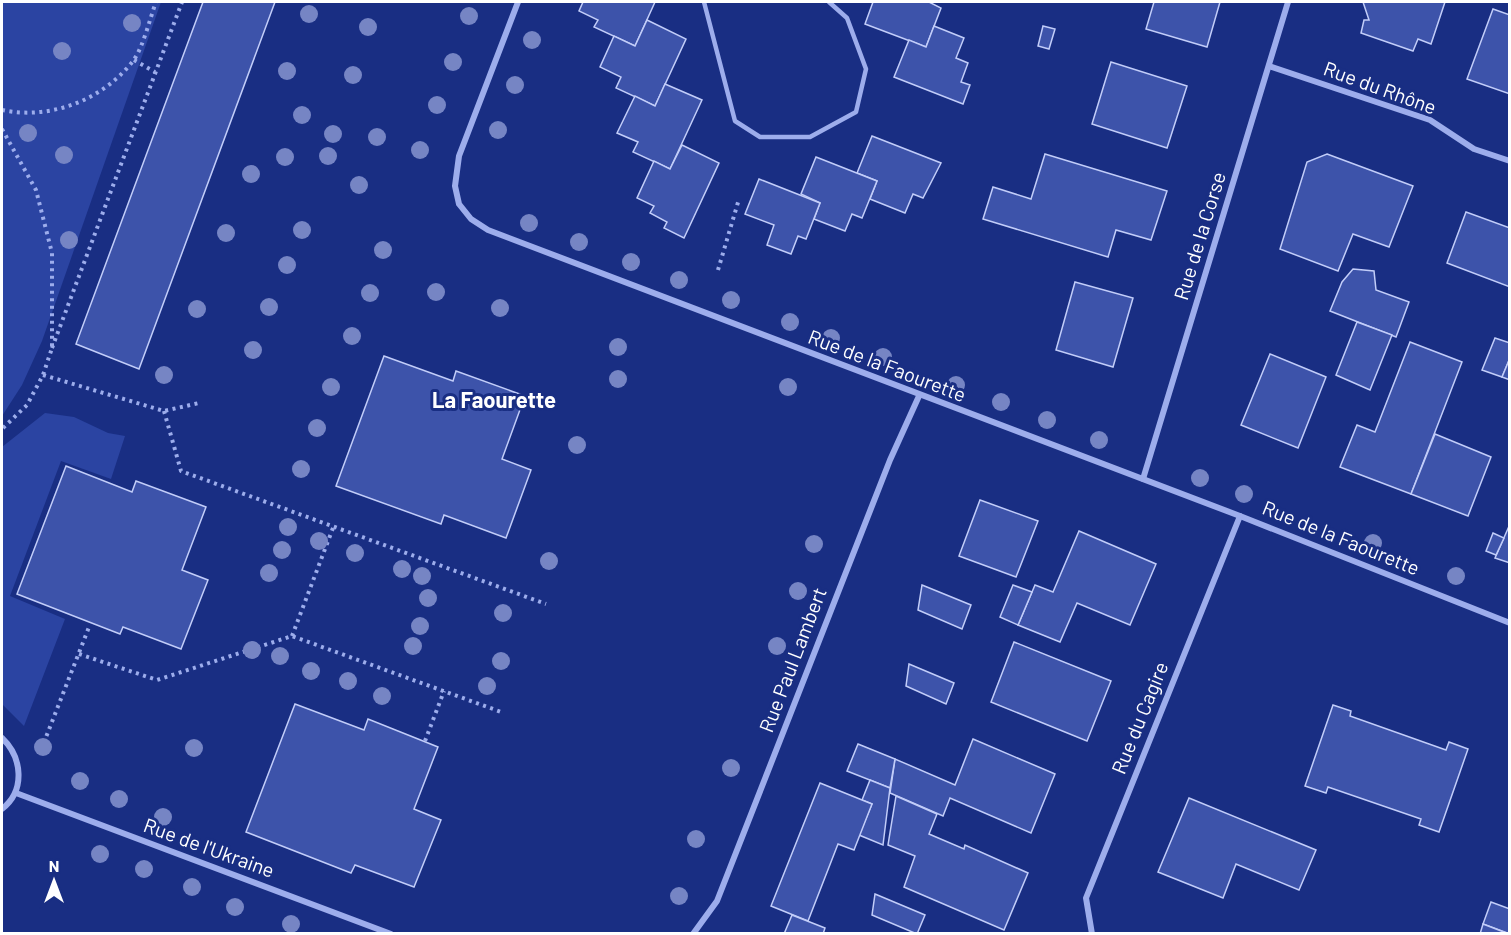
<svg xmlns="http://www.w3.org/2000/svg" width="1511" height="935" viewBox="0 0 1511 935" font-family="Barlow,sans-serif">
	<rect width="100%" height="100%" fill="#192e83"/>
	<g fill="#2b44a2">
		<polygon points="2,2 161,2 42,341 22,385 2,416"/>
		<polygon points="45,413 74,417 108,433 125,436 111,479 61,461 10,596 65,619 24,726 2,704 2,447"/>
	</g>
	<g fill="#3d53aa" stroke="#c2cdf9" stroke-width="1.5">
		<polygon points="203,2 275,2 139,369 76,344"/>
		<polygon points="583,2 655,2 635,46 594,27 598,20 579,11"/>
		<polygon points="873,2 929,2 941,8 926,47 865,24"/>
		<polygon points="1154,2 1220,2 1207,47 1146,29"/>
		<polygon points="1363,2 1445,2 1431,44 1418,39 1413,51 1361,33 1364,20 1369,20"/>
		<polygon points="1493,9 1510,15 1510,94 1467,79"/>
		<polygon points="647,20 686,39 655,106 616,88 621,77 600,67 614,36 635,46"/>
		<polygon points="934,26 964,38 956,58 968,63 961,82 970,85 963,104 894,77 909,40 926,47"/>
		<polygon points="1043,26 1055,29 1049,49 1038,46"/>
		<polygon points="1111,62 1187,86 1167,148 1092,124"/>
		<polygon points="665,84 702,100 670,169 633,152 638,142 617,133 635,96 655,106"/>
		<polygon points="872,136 941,163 923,198 913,194 905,213 870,199 877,181 857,173"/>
		<polygon points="682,145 719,163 684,238 664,228 667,222 650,213 654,206 637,198 654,161 670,169"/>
		<polygon points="1045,154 1167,191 1151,240 1116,230 1108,257 983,219 993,187 1031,199"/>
		<polygon points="1327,154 1413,186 1389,247 1353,234 1338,271 1280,249 1307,162"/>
		<polygon points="816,157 877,181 862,218 852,214 845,231 814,219 820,203 801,194"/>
		<polygon points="759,179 820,203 806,239 798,236 791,254 767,245 774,225 745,214"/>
		<polygon points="1466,212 1510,228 1510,287 1447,263"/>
		<polygon points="1353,269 1374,271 1376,290 1409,302 1396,337 1330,311 1342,282"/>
		<polygon points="1075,282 1133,298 1113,367 1056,350"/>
		<polygon points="1357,322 1392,335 1370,390 1336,375"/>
		<polygon points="1495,338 1510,343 1510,358 1502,377 1482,370"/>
		<polygon points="1410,342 1462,362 1411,494 1340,467 1357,425 1375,432"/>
		<polygon points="1270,354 1326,377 1298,448 1241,425"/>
		<polygon points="384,356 453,381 456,371 525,396 502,459 531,470 506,538 444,515 441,524 336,486"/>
		<polygon points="1510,358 1510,380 1502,377"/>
		<polygon points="1435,434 1491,457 1468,516 1411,494"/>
		<polygon points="66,466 132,492 136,481 206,507 182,570 208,580 181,649 123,627 120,634 17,594"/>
		<polygon points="980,500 1038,521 1016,577 959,556"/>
		<polygon points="1510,524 1510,563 1495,558"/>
		<polygon points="1079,531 1156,564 1130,625 1077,603 1060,642 1018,625 1035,585 1053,592"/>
		<polygon points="1493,533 1504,538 1496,555 1486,551"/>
		<polygon points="922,585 971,605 962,629 918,610"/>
		<polygon points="1013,585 1032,592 1018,625 1000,617"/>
		<polygon points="1014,642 1111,681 1087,741 991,702"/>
		<polygon points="909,664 954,683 946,704 906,686"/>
		<polygon points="295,704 364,730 368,719 438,747 414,809 441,820 414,887 355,865 351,873 246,832"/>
		<polygon points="1333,705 1351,711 1350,716 1446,750 1449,742 1468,749 1439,832 1419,825 1421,819 1328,787 1326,793 1305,786"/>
		<polygon points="973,739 1055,774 1031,833 950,798 943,816 890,793 895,759 955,785"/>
		<polygon points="858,744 895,759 890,788 847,771"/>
		<polygon points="870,780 890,788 883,845 859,835 872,804 862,800"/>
		<polygon points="820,783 872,804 854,850 838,844 808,921 771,906"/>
		<polygon points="896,796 937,814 929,834 964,849 965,845 1028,873 1004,930 904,887 915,856 888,845"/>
		<polygon points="1189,798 1316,850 1299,890 1236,864 1223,898 1158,872"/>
		<polygon points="875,894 925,915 917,934 872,915"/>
		<polygon points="1491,902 1510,909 1510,934 1483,924"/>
		<polygon points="792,915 825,928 823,934 784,934"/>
		<polygon points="1483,924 1509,934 1480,934"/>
	</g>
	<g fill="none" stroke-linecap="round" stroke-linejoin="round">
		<g stroke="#9dadec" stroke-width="4" stroke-dasharray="3 4.5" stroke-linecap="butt">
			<polyline points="134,60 155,72"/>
			<path d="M 2,110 C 49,120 102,101 133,61 C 143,48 150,18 156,2"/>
			<polyline points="2,129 36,190 52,253 52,348 43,375 27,405 2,429"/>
			<polyline points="718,270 739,199"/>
			<polyline points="52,348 182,2"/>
			<polyline points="43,375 164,411 199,403"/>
			<polyline points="164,411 181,471 546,604"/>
			<polyline points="292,636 333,528"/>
			<polyline points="79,654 157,680 292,636 504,713"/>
			<polyline points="425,741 444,691"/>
			<polyline points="41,750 89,627"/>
		</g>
		<polyline stroke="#9dadec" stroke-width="4.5" points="704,2 735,121 760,137 810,137 856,112 866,69 847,18 829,2"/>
		<g stroke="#9dadec" stroke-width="6">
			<polyline points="518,2 459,156 455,186 459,204 471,219 488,230 1240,516 1510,623"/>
			<polyline points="1269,66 1430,120 1474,149 1510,161"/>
			<polyline points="1143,479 1288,2"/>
			<path d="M 2,738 C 22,757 26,790 2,809"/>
			<polyline points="16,793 391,934"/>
			<polyline points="693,934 717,901 890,460 919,396"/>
			<polyline points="1092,934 1086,898 1240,516"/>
		</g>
	</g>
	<g fill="#7685c4">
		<circle cx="309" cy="14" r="9"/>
		<circle cx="469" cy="16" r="9"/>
		<circle cx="132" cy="23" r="9"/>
		<circle cx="368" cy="27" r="9"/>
		<circle cx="532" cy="40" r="9"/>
		<circle cx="62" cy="51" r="9"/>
		<circle cx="453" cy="62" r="9"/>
		<circle cx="287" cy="71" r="9"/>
		<circle cx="353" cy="75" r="9"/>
		<circle cx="515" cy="85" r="9"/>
		<circle cx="437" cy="105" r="9"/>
		<circle cx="302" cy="115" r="9"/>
		<circle cx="498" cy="130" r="9"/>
		<circle cx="28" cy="133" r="9"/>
		<circle cx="333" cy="134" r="9"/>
		<circle cx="377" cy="137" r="9"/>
		<circle cx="420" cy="150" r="9"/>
		<circle cx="64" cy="155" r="9"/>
		<circle cx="328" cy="156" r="9"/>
		<circle cx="285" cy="157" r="9"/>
		<circle cx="251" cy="174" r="9"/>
		<circle cx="359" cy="185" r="9"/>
		<circle cx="529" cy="223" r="9"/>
		<circle cx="302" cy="230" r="9"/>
		<circle cx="226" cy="233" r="9"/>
		<circle cx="69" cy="240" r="9"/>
		<circle cx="579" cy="242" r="9"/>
		<circle cx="383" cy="250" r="9"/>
		<circle cx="631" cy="262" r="9"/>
		<circle cx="287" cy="265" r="9"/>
		<circle cx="679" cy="280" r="9"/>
		<circle cx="436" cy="292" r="9"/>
		<circle cx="370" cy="293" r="9"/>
		<circle cx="731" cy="300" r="9"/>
		<circle cx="269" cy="307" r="9"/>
		<circle cx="500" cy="308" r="9"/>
		<circle cx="197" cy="309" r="9"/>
		<circle cx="790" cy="322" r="9"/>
		<circle cx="352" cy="336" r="9"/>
		<circle cx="831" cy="338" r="9"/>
		<circle cx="618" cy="347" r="9"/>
		<circle cx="253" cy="350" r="9"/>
		<circle cx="883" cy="357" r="9"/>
		<circle cx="164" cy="375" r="9"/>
		<circle cx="618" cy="379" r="9"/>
		<circle cx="956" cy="385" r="9"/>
		<circle cx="331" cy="387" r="9"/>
		<circle cx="788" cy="387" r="9"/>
		<circle cx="1001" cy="402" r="9"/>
		<circle cx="1047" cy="420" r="9"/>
		<circle cx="317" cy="428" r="9"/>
		<circle cx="1099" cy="440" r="9"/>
		<circle cx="577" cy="445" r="9"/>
		<circle cx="301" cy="469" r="9"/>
		<circle cx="1200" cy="478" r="9"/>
		<circle cx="1244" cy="494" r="9"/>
		<circle cx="288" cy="527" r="9"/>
		<circle cx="319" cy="541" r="9"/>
		<circle cx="1373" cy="543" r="9"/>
		<circle cx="814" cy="544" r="9"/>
		<circle cx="282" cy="550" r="9"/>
		<circle cx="355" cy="553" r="9"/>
		<circle cx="549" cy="561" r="9"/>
		<circle cx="402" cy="569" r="9"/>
		<circle cx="269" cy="573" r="9"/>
		<circle cx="422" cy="576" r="9"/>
		<circle cx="1456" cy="576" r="9"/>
		<circle cx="798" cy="591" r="9"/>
		<circle cx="428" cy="598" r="9"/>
		<circle cx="503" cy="613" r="9"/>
		<circle cx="420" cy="626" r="9"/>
		<circle cx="413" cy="646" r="9"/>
		<circle cx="777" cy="646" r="9"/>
		<circle cx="252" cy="650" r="9"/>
		<circle cx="280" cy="656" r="9"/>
		<circle cx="501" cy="661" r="9"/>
		<circle cx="311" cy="671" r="9"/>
		<circle cx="348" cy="681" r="9"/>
		<circle cx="487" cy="686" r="9"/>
		<circle cx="382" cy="696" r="9"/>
		<circle cx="43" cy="747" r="9"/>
		<circle cx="194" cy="748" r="9"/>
		<circle cx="731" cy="768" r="9"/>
		<circle cx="80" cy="781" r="9"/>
		<circle cx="119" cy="799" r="9"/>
		<circle cx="163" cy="817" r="9"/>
		<circle cx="696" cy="839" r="9"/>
		<circle cx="100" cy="854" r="9"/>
		<circle cx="144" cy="869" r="9"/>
		<circle cx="192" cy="887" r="9"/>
		<circle cx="679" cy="896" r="9"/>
		<circle cx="235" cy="907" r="9"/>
		<circle cx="291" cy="924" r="9"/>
	</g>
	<g text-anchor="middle" stroke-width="6" stroke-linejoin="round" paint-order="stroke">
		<g font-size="20" fill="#fff" stroke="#192e83">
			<text transform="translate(1380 88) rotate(20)" y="7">Rue du Rhône</text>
			<text transform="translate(1200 236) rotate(-73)" y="7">Rue de la Corse</text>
			<text transform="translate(887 366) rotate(21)" y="7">Rue de la Faourette</text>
			<text transform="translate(1341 538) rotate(22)" y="7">Rue de la Faourette</text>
			<text transform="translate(793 660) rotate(-69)" y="7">Rue Paul Lambert</text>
			<text transform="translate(1140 718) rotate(-68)" y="7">Rue du Cagire</text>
			<text transform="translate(209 848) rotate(20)" y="7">Rue de l'Ukraine</text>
		</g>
		<g font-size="22" font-weight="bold" fill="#fff" stroke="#192e83">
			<text x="494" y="408">La Faourette</text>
		</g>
	</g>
	<rect width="1511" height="935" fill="none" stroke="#ffffff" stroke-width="6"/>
	<g transform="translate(54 881)" stroke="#192e83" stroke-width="4.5" paint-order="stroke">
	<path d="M0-4.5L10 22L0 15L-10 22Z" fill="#ffffff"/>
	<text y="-9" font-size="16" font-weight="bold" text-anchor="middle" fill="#ffffff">N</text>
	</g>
</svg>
